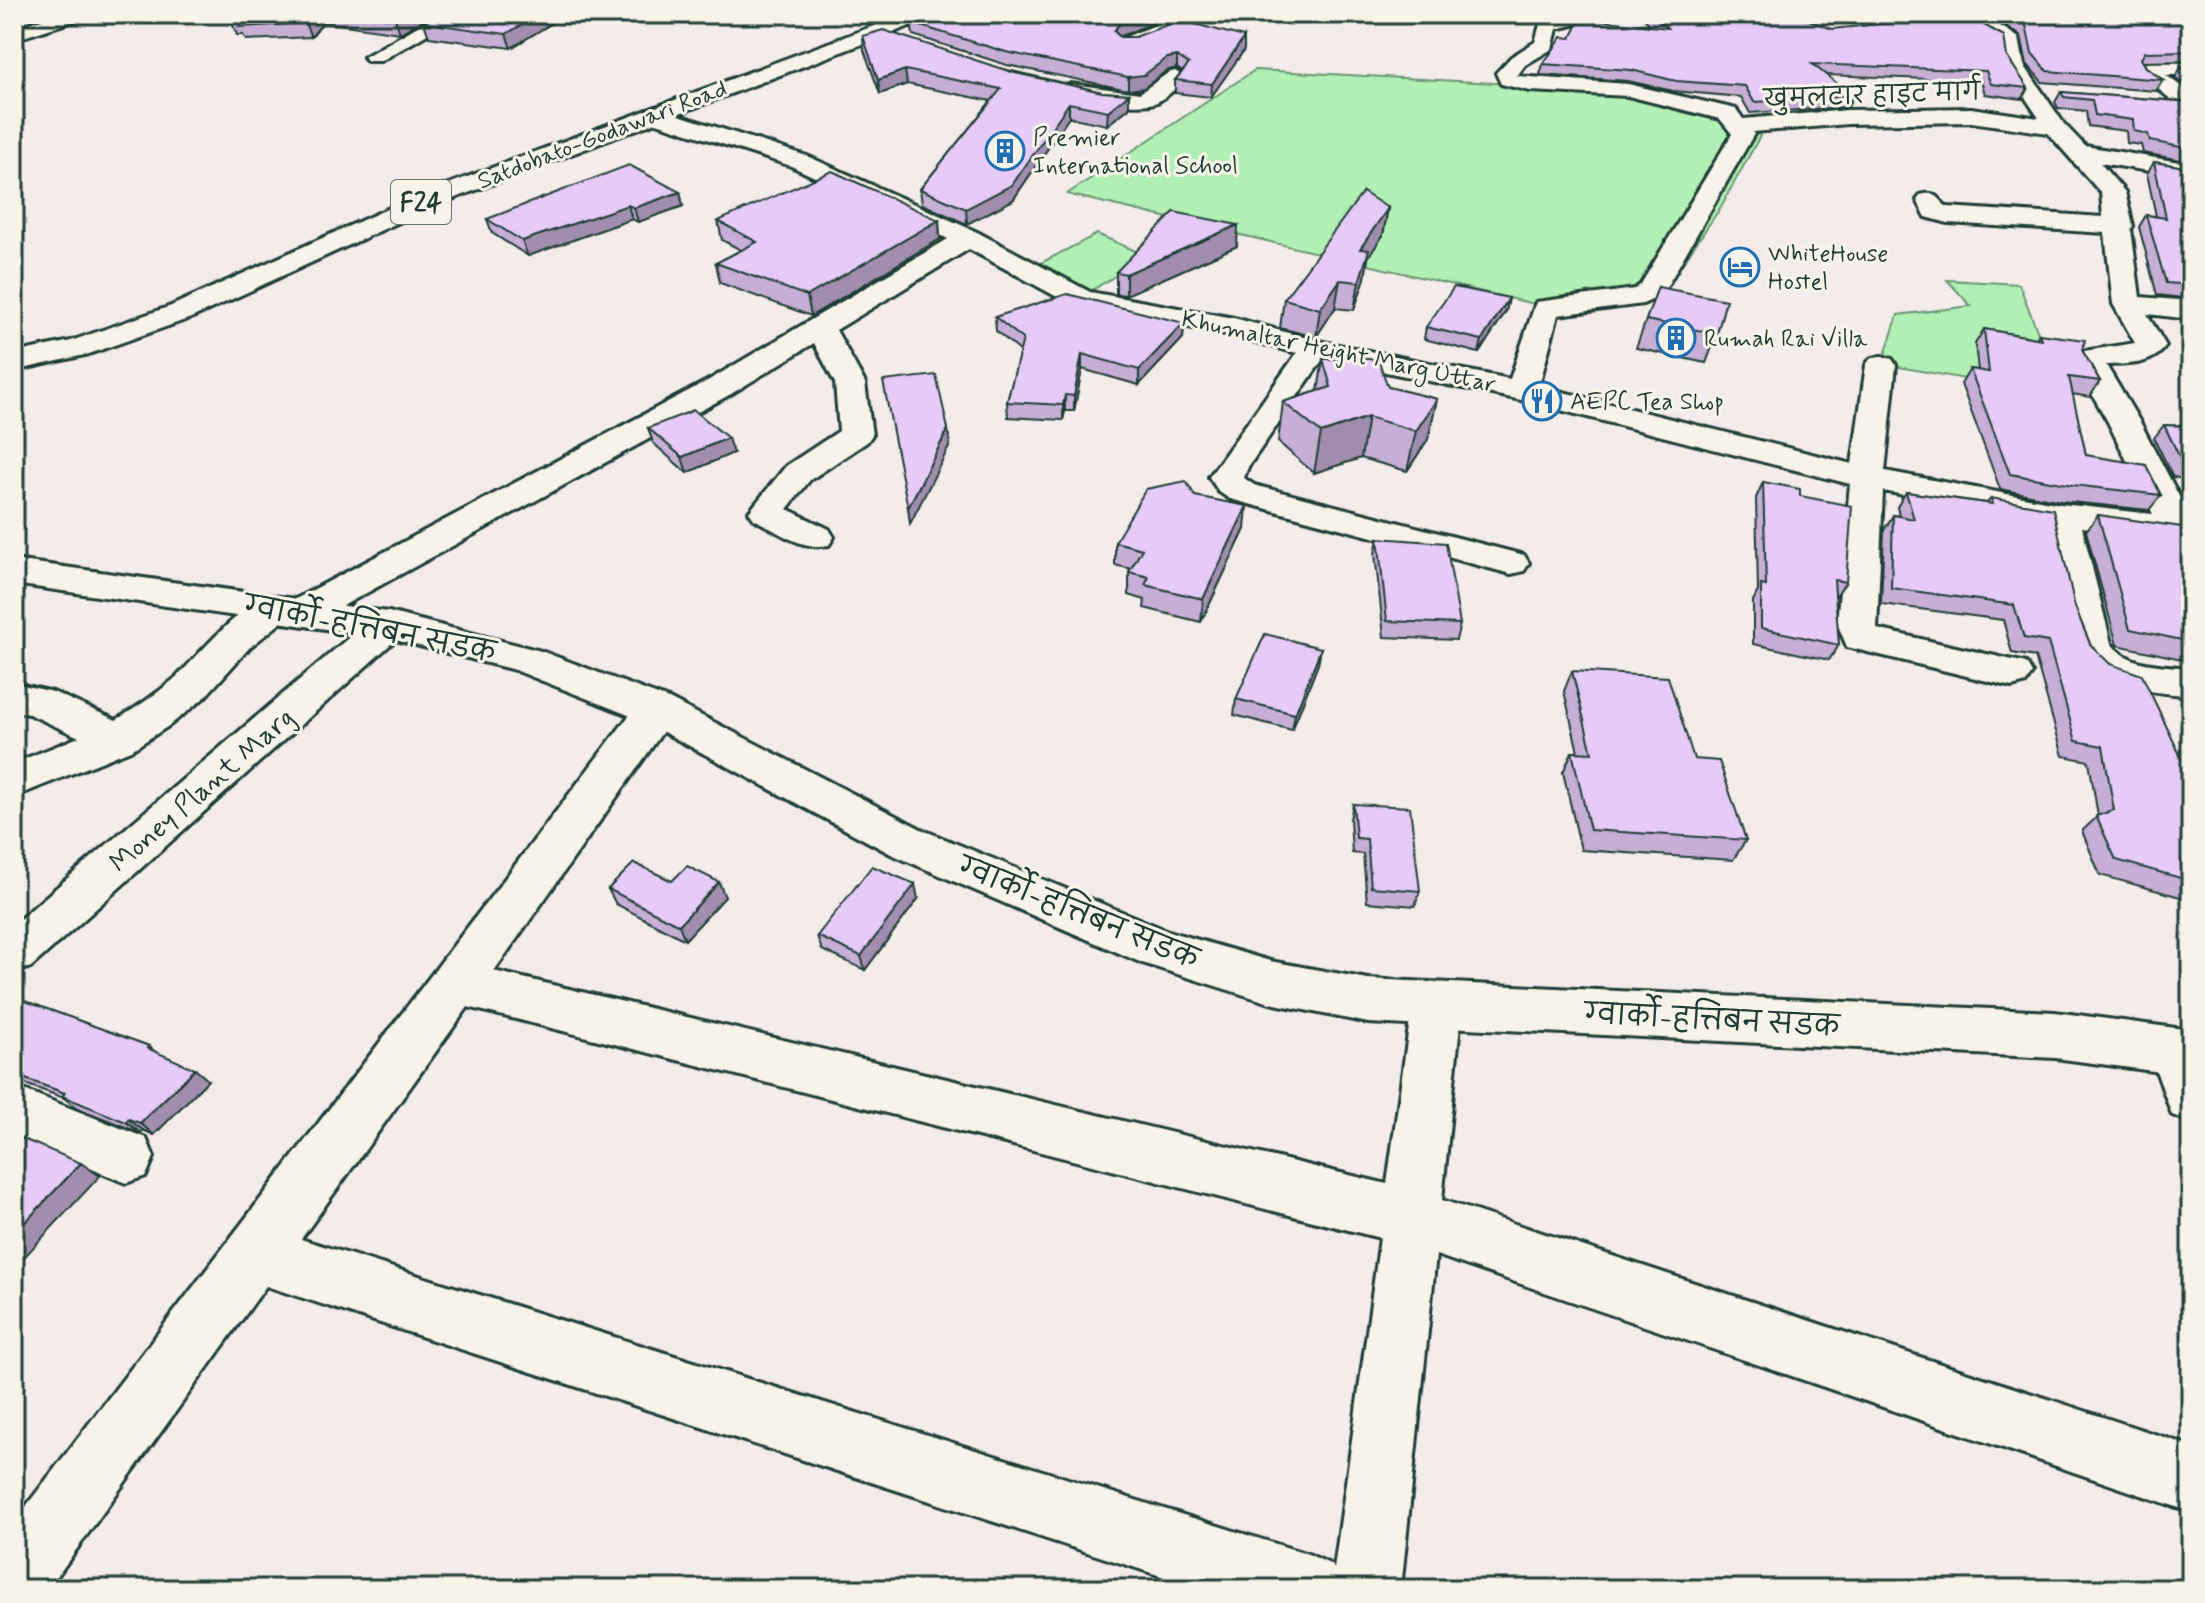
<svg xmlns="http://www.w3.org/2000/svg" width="2205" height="1603" viewBox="0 0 2205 1603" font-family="Mynerve,'Playpen Sans Deva',sans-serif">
	<rect width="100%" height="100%" fill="#f4ebeb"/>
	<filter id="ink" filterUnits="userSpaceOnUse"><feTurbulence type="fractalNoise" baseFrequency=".0125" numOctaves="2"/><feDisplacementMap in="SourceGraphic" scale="16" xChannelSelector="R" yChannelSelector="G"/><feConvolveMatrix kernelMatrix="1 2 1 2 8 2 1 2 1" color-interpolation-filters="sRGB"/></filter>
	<g filter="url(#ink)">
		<g fill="#b2efb4" stroke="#689674" stroke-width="2">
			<polygon points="1255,70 1622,90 1729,115 1760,136 1719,210 1658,299 1564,311 1067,194"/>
			<polygon points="1097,234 1147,256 1089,292 1033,267"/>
			<polygon points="1947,280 2019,284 2045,351 1993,384 1882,364 1898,315 1971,306"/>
		</g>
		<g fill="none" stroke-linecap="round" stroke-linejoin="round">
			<defs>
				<g id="minor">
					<polygon points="57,14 85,14 83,18 14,40 14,28"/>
					<polygon points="439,14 462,14 381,61 367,61 364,57"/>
					<polygon points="854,14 888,14 905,18 908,22 898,28 856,18"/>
					<polygon points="1145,14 1166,14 1180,26 1177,30 1134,47 1120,47 1117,43 1120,39 1156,25"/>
					<path d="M 1570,14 L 1603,14 L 1601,18 L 1557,29 L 1552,49 L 1525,65 L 1517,76 L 1628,84 L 1736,109 L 1743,119 L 1848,110 L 1971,108 L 2039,118 L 2004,66 L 2002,44 L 1951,14 C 1981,14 1994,21 2019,38 L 2024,65 L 2064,124 L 2085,146 L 2191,164 L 2191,178 L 2100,163 L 2125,192 L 2133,226 L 2131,229 L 2140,297 L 2191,301 L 2191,319 L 2147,314 L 2166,346 C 2152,366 2127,364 2106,365 L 2140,422 L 2191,519 L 2191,545 L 2170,538 L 2082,527 L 2111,643 C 2128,667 2164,665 2191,668 L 2191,696 C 2163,692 2110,691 2089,670 C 2064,645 2053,558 2045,522 L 1883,491 L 1877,629 L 2026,663 L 2032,673 L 2026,683 L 2012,687 L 1847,647 L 1837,623 L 1850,484 L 1521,400 L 1323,359 L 1248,467 L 1244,478 L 1254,485 L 1524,555 L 1529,563 L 1524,571 L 1511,574 L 1230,499 L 1219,492 L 1209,477 L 1297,353 L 1231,335 L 1072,305 L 969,249 L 836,330 L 865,383 L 872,435 L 867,442 L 810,480 L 787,509 L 829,529 L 834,537 L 829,545 C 802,551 777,531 754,519 L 749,512 L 786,466 L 839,431 L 835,383 L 814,343 L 731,394 L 315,621 L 302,624 L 287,618 L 250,647 L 204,698 L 170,725 L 133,749 L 14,797 L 14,763 L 79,737 L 29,714 L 14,711 L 14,683 L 53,692 L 116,720 C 136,708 155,695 173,680 C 196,661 258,576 290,602 L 709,380 L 948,239 L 791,166 L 647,120 L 644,115 L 647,110 L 663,110 L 807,156 L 977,232 L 1090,292 L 1234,318 L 1318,341 L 1510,379 L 1536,302 L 1635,289 L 1641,284 L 1732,134 L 1720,119 L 1628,96 L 1530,91 L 1501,84 L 1496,73 L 1511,57 L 1535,42 L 1541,21 ZM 1971,122 L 2048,133 L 2101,193 L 2103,217 L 1948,207 C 1936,200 1938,190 1920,195 L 1917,200 L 1926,217 L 1948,223 L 2105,233 L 2113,304 L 2135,343 L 2084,351 L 2075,364 L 2108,422 L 2153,514 L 2061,504 L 1885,471 L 1896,365 L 1892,359 L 1881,356 L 1870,359 L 1866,365 L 1852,464 L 1539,386 L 1558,315 L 1643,304 L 1662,295 L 1754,134 L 1753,132 L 1848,124 Z"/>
					<polygon points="2148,62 2191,63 2191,75 2166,75 2191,94 2191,111 2183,109 2142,76 2138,68"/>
					<path d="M 1175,71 L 1185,77 C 1179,86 1167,97 1157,102 C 1143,109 1070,102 1060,90 L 1071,84 L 1140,93 L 1168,73 Z"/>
					<polygon points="388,612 402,616 407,625 402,634 31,967 14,973 14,924 374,616"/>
					<path d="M 656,696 L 671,700 L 677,710 L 671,720 L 494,971 L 1387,1184 L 1412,1005 L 1419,990 L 1437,983 L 1455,990 L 1462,1005 L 1442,1200 L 2191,1446 L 2191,1512 L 1436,1255 L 1401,1589 L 1201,1589 L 266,1286 L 48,1589 L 14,1589 L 14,1522 L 641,700 ZM 468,1007 L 1380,1238 L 1334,1569 L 1332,1565 L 1308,1554 L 301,1239 Z"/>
					<polygon points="2175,1028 2191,1034 2191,1122 2172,1115 2149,1051 2157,1035"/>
					<polygon points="14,1086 146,1138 154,1157 146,1176 126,1183 14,1137"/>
				</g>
				<polygon id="secondary" points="14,560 388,612 541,651 671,700 923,830 1168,931 1270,961 1368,979 2055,1012 2191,1030 2191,1076 2055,1058 1368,1023 1270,1003 1142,963 891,854 641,720 515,670 388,638 14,584"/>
				<polygon id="primary" points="906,14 933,14 931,18 434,206 191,318 89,354 14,371 14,353 71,341 171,306 416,196"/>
			</defs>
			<use href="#minor" stroke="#1f3d34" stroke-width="6"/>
			<use href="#secondary" stroke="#1f3d34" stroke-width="6"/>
			<use href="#primary" stroke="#1f3d34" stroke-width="6"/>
			<use href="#minor" fill="#f7f3e8" fill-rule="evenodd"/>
			<use href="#secondary" fill="#f7f3e8" fill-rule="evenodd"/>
			<use href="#primary" fill="#f7f3e8" fill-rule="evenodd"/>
		</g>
		<g fill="#c6aed5" stroke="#1f3d34" stroke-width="2">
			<polygon points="238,14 433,14 400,33 323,22 311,37 246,40 243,35 237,35 231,21"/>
			<polygon points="567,14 511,48 429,37 424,23"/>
			<polygon points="941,14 1151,14 1151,24 1119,37 1244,37 1244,50 1211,97 1175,93 1175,80 1182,72 1177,68 1166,71 1144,88 1128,90 1007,65 913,35 911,23"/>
			<polygon points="1640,14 1757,14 1832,29 2007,57 2028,88 2022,99 1985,94 1981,81 1826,75 1853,96 1848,107 1750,113 1741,97 1673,91 1628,81 1540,75 1543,64 1571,38 1652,27"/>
			<polygon points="1803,14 1888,14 1830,21"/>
			<polygon points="1984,14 2191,14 2191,61 2143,62 2146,67 2163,80 2156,91 2042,82 2027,64 2021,36 1994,18"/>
			<polygon points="863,36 1102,92 1129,94 1129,108 1107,125 1069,117 1013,200 967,224 922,204 920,189 991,101 907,84 880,94 864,50"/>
			<polygon points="2181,67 2191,67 2191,91 2175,78"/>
			<polygon points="2061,92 2191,102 2191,162 2143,153 2141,145 2127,143 2126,131 2088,126 2086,111 2058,108 2055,102"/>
			<polygon points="2154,162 2191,168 2191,299 2157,295 2139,227 2146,215 2156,216 2147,174"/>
			<polygon points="680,192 683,206 638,222 632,219 528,256 492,233 487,219"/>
			<polygon points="1388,208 1383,235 1368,258 1365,278 1354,310 1335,308 1316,337 1280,328 1284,299"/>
			<polygon points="939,220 940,239 811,316 720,283 716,263 741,250 722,240 718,221"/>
			<polygon points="1237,246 1126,295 1116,294 1116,272"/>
			<polygon points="1658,287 1717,334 1706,363 1636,348"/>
			<polygon points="1509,298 1506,311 1479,353 1424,339 1426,327"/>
			<polygon points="995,317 1184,323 1183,338 1139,385 1082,369 1074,411 1065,411 1063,420 1008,417 1007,402 1020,351 996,331"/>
			<polygon points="1984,329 2036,338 2039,334 2082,350 2100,381 2090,397 2072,394 2086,455 2161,495 2149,510 2061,501 2000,489 1961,384 1970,369 1978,370 1975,344"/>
			<polygon points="1323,359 1388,387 1437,399 1428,439 1407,471 1361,458 1314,473 1278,442 1283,402 1318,391"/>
			<polygon points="2164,425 2191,426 2191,480 2173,477 2154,438"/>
			<polygon points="648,428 733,453 687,473 653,443"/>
			<polygon points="1763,482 1800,496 1846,582 1835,597 1839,645 1829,660 1753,644 1753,601 1758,591 1756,498"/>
			<polygon points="1906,492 1987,503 1991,498 2075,607 2090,644 2191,778 2191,900 2100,875 2082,831 2098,816 2089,761 2063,756 2035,657 2012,653 2003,620 1881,604 1884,530 1893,515 1899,516 1897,507"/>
			<polygon points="1195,496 1245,529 1201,622 1144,608 1145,600 1129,595 1129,572 1131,569 1115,565 1115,542"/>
			<polygon points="2098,515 2191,531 2191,661 2117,645 2086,531"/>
			<polygon points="1378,538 1460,624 1456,640 1384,637 1375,554"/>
			<polygon points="1321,648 1318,664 1292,730 1234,715 1236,699"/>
			<polygon points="1572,671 1694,759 1746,840 1733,860 1581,850 1563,772 1572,752 1578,752 1564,691"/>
			<polygon points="1353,804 1420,891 1415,906 1367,902 1363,854 1352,853 1350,819"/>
			<polygon points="672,881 725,897 685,940 616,904 608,889"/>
			<polygon points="918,899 865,970 822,950 817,936"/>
			<polygon points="14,997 149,1046 155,1052 208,1080 154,1135 143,1130 141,1133 77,1108 64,1098 14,1080"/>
		</g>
		<g fill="#a18dae" stroke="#1f3d34" stroke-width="2">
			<polygon points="313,14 319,14 323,22 311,37 305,23"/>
			<polygon points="404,14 433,14 400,33 395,19"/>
			<polygon points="540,14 567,14 511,48 506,34"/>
			<polygon points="1145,14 1151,14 1151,24 1118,37 1114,31 1118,25"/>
			<polygon points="1833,14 1888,14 1830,21"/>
			<polygon points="1244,37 1244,50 1211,97 1212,84"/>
			<polygon points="1177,56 1177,68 1166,71 1144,88 1128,90 1128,77 1167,58"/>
			<polygon points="905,70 907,84 880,94 878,80"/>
			<polygon points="1129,94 1129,108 1107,125 1108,111"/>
			<polygon points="1069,103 1069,117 1013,200 967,224 966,209"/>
			<polygon points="680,192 683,206 638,222 634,208"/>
			<polygon points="628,205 632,219 528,256 522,241"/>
			<polygon points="1388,208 1383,235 1368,258 1365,278 1354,310 1359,282 1360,249"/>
			<polygon points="939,220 940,239 811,316 807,296"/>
			<polygon points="1238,225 1237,246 1126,295 1126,274"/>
			<polygon points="1340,280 1335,308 1316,337 1320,309"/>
			<polygon points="1509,298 1506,311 1479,353 1482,340"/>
			<polygon points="1184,323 1183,338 1139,385 1139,370"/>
			<polygon points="1082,354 1082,369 1074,411 1074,396"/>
			<polygon points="1065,395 1065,411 1063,420 1063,405"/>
			<polygon points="1437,399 1428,439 1407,471 1416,431"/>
			<polygon points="1368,417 1361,458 1314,473 1321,433"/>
			<polygon points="948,429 950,445 910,524 908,508"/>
			<polygon points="728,438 733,453 687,473 682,457"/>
			<polygon points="1247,506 1245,529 1201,622 1203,599"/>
			<polygon points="1321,648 1318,664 1292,730 1295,714"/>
			<polygon points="719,882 725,897 685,940 679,925"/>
			<polygon points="915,884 918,899 865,970 861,956"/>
			<polygon points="195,1069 208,1080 154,1135 140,1123"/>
			<polygon points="128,1119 143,1130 141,1133 126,1122"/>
			<polygon points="81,1163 100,1176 14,1268 14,1234"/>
		</g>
		<g fill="#e6caf8" stroke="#1f3d34" stroke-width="2">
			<polygon points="238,14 313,14 305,23 239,27 245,21 231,21"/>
			<polygon points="356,14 404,14 395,19"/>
			<polygon points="439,14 540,14 506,34 424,23"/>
			<polygon points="941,14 1145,14 1118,25 1114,31 1120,37 1135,37 1180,20 1244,37 1212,84 1175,80 1189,64 1177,56 1167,58 1144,75 1128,77 1006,52 911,23"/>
			<polygon points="1652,14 1757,14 1809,20 1832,29 1966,15 2004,36 2007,57 2028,88 1991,84 1986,71 1812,64 1853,96 1754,102 1745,86 1676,81 1631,70 1543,64 1562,37 1571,38 1581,18 1667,28"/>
			<polygon points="2008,14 2191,14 2191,51 2145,52 2141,59 2146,67 2163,80 2047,71 2032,53 2026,25"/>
			<polygon points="883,30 1015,73 1102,92 1129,94 1108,111 1069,103 1012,185 966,209 920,189 1001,89 905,70 878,80 863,36"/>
			<polygon points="2181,67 2191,67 2191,75"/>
			<polygon points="2061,92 2191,102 2191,149 2150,141 2148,134 2134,131 2133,120 2095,115 2092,100 2064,97"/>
			<polygon points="2154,162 2191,168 2191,285 2166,283 2146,215 2166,218"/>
			<polygon points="629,165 680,192 634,208 628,205 522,241 487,219"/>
			<polygon points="832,171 939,220 807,296 716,263 757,242 718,221"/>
			<polygon points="1363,192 1388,208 1360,249 1369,250 1359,282 1340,280 1320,309 1284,299"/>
			<polygon points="1174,212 1238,225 1126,274 1116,272"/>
			<polygon points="1454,287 1509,298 1482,340 1426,327"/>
			<polygon points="1658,287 1726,300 1717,334 1646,320"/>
			<polygon points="1067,294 1184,323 1139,370 1082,354 1074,396 1065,395 1063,405 1007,402 1023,339 995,317"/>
			<polygon points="1984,329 2041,339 2039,334 2085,340 2082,350 2100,381 2069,377 2086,455 2146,465 2161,495 2073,485 2010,474 1970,369 1989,372"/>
			<polygon points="1323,359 1378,359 1388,387 1437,399 1416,431 1368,417 1321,433 1283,402 1331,387"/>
			<polygon points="936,375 948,429 908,508 883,381"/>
			<polygon points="694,410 728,438 682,457 648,428"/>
			<polygon points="2164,425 2191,426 2191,465 2183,464"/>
			<polygon points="1186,481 1195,496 1247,506 1203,599 1145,585 1149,577 1129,572 1142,549 1115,542 1146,489"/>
			<polygon points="1763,482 1800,489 1800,496 1852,506 1846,582 1834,580 1839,645 1761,628 1761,585 1766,586"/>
			<polygon points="1906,492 1993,504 1991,498 2053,509 2075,607 2090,644 2110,664 2142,675 2191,778 2191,881 2116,860 2096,816 2114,810 2103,746 2076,741 2048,642 2024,638 2014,605 1891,588 1893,515 1914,519"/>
			<polygon points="2098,515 2189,528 2191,531 2191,642 2130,629"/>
			<polygon points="1378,538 1446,543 1460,624 1387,621"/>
			<polygon points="1265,634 1321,648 1295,714 1236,699"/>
			<polygon points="1572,671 1668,677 1694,759 1719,761 1746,840 1590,830 1572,752 1592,753"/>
			<polygon points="1353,804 1410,807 1420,891 1371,887 1367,839 1356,838"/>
			<polygon points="634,863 672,881 687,866 719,882 679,925 608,889"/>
			<polygon points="872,866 915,884 861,956 817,936"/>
			<polygon points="14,997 149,1046 147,1048 195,1069 140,1123 128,1119 126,1122 62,1096 65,1093 14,1075"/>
			<polygon points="16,1136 81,1163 14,1234 14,1138"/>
		</g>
	</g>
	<defs>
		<symbol id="building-ring" viewBox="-11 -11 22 22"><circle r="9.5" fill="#f7f3e8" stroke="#1f6fb2" stroke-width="1.5"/><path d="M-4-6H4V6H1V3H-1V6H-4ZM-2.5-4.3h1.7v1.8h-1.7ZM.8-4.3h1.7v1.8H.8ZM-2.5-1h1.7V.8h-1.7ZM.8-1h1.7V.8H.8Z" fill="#1f6fb2"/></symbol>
		<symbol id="hotel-ring" viewBox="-11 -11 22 22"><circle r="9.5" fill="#f7f3e8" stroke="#1f6fb2" stroke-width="1.5"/><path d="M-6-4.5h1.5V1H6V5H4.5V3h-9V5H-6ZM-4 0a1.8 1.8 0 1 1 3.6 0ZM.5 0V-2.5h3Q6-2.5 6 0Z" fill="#1f6fb2"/></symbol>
		<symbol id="restaurant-ring" viewBox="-11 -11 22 22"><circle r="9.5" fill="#f7f3e8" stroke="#1f6fb2" stroke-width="1.5"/><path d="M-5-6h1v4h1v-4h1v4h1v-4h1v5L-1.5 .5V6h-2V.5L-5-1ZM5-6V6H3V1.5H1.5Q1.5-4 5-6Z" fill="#1f6fb2"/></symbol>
	</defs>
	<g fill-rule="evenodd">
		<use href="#building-ring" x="983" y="129" width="44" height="44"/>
		<use href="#hotel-ring" x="1718" y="245" width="44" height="44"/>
		<use href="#building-ring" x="1654" y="316" width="44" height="44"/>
		<use href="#restaurant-ring" x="1520" y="379" width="44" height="44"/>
	</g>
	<g text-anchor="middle" stroke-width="6" stroke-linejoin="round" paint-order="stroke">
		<g font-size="24" fill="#1f3d34" stroke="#f7f3e8">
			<text transform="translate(1872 95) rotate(-2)" y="8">खुमलटार हाइट मार्ग</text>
			<text transform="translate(602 134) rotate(-21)" y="8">Satdobato-Godawari Road</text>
			<text transform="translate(1339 351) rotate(12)" y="8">Khumaltar Height Marg Uttar</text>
		</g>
		<g font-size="24" fill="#1f3d34" stroke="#f7f3e8" text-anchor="start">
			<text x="1033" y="145">Premier<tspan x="1033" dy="28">International School</tspan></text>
			<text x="1768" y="261">WhiteHouse<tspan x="1768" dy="28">Hostel</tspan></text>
			<text x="1704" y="346">Rumah Rai Villa</text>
			<text x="1570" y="409">AEPC Tea Shop</text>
		</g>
		<rect fill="#f7f3e8" stroke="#60746a" stroke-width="2" x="391" y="180" width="60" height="44" rx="6"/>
		<g font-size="26" font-weight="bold" fill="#1f3d34">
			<text x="421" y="211">F24</text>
		</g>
		<g font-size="28" fill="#1f3d34" stroke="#f7f3e8">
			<text transform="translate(370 628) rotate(11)" y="10">ग्वार्को-हत्तिबन सडक</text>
			<text transform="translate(201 789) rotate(-41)" y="10">Money Plant Marg</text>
			<text transform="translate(1079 912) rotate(22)" y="10">ग्वार्को-हत्तिबन सडक</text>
			<text transform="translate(1712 1019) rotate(3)" y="10">ग्वार्को-हत्तिबन सडक</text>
		</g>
	</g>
	<rect width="2205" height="1603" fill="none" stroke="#f7f3e8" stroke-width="48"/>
	<rect x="24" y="24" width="2157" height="1555" fill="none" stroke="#1f3d34" stroke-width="3" filter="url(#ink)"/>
</svg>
